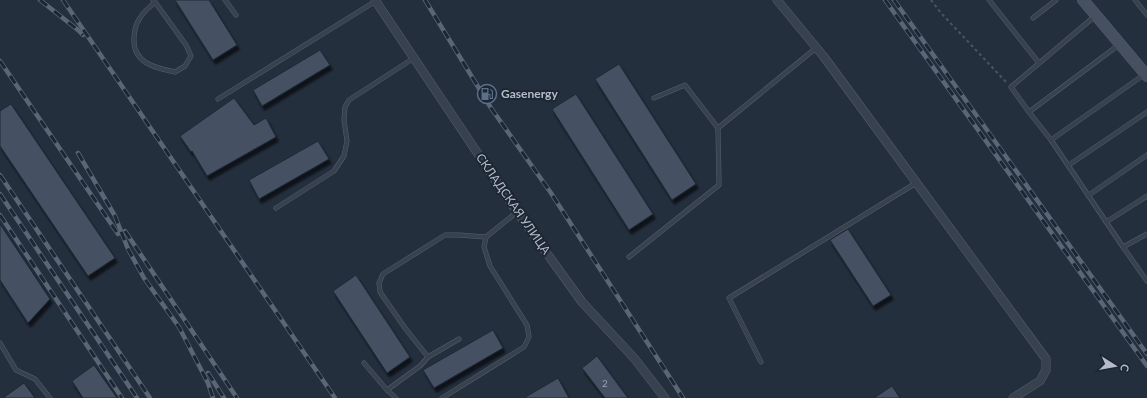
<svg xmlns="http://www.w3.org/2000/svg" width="1147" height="398" viewBox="0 0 1147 398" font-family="Lato,sans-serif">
	<defs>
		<filter id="shadow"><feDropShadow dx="2.5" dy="4.5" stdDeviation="1" flood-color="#0009"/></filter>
	</defs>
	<rect width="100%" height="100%" fill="#242f3e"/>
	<g fill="#455162" stroke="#1f2835" filter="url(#shadow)">
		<polygon points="175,0 209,0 237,45 213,60"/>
		<polygon points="320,50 330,65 262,106 253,90"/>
		<polygon points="619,64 696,184 672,200 595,79"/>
		<polygon points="576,94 653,214 629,230 552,109"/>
		<polygon points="234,98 254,125 266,118 276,137 207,176 192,151 191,152 180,136"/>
		<polygon points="11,104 115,258 88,276 0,146 0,111"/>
		<polygon points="318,141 329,159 259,199 249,180"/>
		<polygon points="0,224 50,299 28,323 0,280"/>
		<polygon points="848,229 891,295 873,306 830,240"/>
		<polygon points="356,275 410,357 387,373 333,291"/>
		<polygon points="493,330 503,348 434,388 423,370"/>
		<polygon points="597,356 628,398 605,398 582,368"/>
		<polygon points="94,365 117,398 83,398 72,381"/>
		<polygon points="558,378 569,398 524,398"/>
		<polygon points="24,383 35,398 3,398"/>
		<polygon points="892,386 900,398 874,398"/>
	</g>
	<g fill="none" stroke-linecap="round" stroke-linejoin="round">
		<defs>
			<g id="lane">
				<path d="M 153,0 L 155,2 L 186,45 L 191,56 L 185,66 L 175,72 C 155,68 133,63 134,39 C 134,31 135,25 140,18 C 143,12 150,7 155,2"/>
				<polyline points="225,0 236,15"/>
				<polyline points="989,0 1039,63"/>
				<polyline points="1135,0 1147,15"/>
				<polyline points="1095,16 1011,87 1029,112 1051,140 1123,247 1147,281"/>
				<polyline points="1033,18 1056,0"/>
				<polyline points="654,98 685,85 718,128 816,48"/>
				<polyline points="218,99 376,1"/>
				<polyline points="1029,112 1120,44"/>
				<polyline points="1051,140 1145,74"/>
				<polyline points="1069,165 1147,112"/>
				<polyline points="1089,195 1147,155"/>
				<polyline points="276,208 334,171 344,156 347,141 344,120 345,107 349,100 414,58"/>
				<polyline points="1106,222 1147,196"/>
				<polyline points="1123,247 1147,234"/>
				<polyline points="629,257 719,185 718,128"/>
				<polyline points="0,343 16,370 35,379 50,398"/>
				<polyline points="428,357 459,339"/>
				<polyline points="761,362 729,298 916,183"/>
				<polyline points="364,363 387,390 396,398"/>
				<polyline points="387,390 420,366 428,357 405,328 380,292 379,283 383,274 445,235 459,235 486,237"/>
				<polyline points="442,398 524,347 529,337 527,325 490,266 484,247 486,237 517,212"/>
			</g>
			<g id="street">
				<polyline points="375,0 517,212 582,302 634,358 665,398"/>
				<polyline points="777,0 824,57 1046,359 1046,370 1040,381 1013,398"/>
			</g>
			<polyline id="secondary" points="1083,0 1147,76"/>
		</defs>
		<use href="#lane" stroke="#565f6c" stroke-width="5"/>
		<use href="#street" stroke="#565f6c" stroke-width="9"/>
		<use href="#secondary" stroke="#565f6c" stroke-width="12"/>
		<polyline stroke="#44595c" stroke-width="2" stroke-dasharray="3 3" stroke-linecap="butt" points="931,0 941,13 1007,83"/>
		<use href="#lane" stroke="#38414e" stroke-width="4"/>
		<use href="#street" stroke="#38414e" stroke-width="8"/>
		<use href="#secondary" stroke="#465061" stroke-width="11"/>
		<defs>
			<g id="rail">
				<polyline points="40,0 78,30 83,35"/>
				<polyline points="63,0 335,398"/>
				<polyline points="425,0 491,108 551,193 683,398"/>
				<polyline points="885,0 1147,366"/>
				<polyline points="894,0 1147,354"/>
				<polyline points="0,61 118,234"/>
				<polyline points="78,153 115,216 128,249 144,278 179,327 208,383 213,398"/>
				<polyline points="0,175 150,398"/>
				<polyline points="0,194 137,398"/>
				<polyline points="0,215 122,398"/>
				<polyline points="125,231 237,398"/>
				<polyline points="208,373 224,398"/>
			</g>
		</defs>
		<use href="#rail" stroke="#5a6575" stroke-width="4.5"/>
		<use href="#rail" stroke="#1d2633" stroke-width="3" stroke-dasharray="9" stroke-linecap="butt"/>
	</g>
	<defs>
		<symbol id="fuel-ring" viewBox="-11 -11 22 22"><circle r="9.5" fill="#1d2633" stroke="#5c6f8a" stroke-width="1.5"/><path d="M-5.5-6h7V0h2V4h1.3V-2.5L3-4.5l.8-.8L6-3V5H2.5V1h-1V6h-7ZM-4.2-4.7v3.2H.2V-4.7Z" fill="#5c6f8a"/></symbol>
	</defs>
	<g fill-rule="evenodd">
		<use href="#fuel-ring" x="476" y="83" width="22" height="22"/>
	</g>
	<g text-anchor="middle" stroke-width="4" stroke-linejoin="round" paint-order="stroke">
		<g font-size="10" fill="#98a1af">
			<text x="605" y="387">2</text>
		</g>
		<g font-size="12" font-weight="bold" fill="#b4bcc9" stroke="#1d2633" text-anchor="start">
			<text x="501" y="98">Gasenergy</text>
		</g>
		<g font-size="12" fill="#b4bcc9" stroke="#1d2633">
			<text transform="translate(513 204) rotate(55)" y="4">СКЛАДСКАЯ УЛИЦА</text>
		</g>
	</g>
	<g transform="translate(1115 366) rotate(101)" stroke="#1d2633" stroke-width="3" paint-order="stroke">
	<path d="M0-3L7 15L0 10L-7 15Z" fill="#b4bcc9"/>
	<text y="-6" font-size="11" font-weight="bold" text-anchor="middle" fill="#b4bcc9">С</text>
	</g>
</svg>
